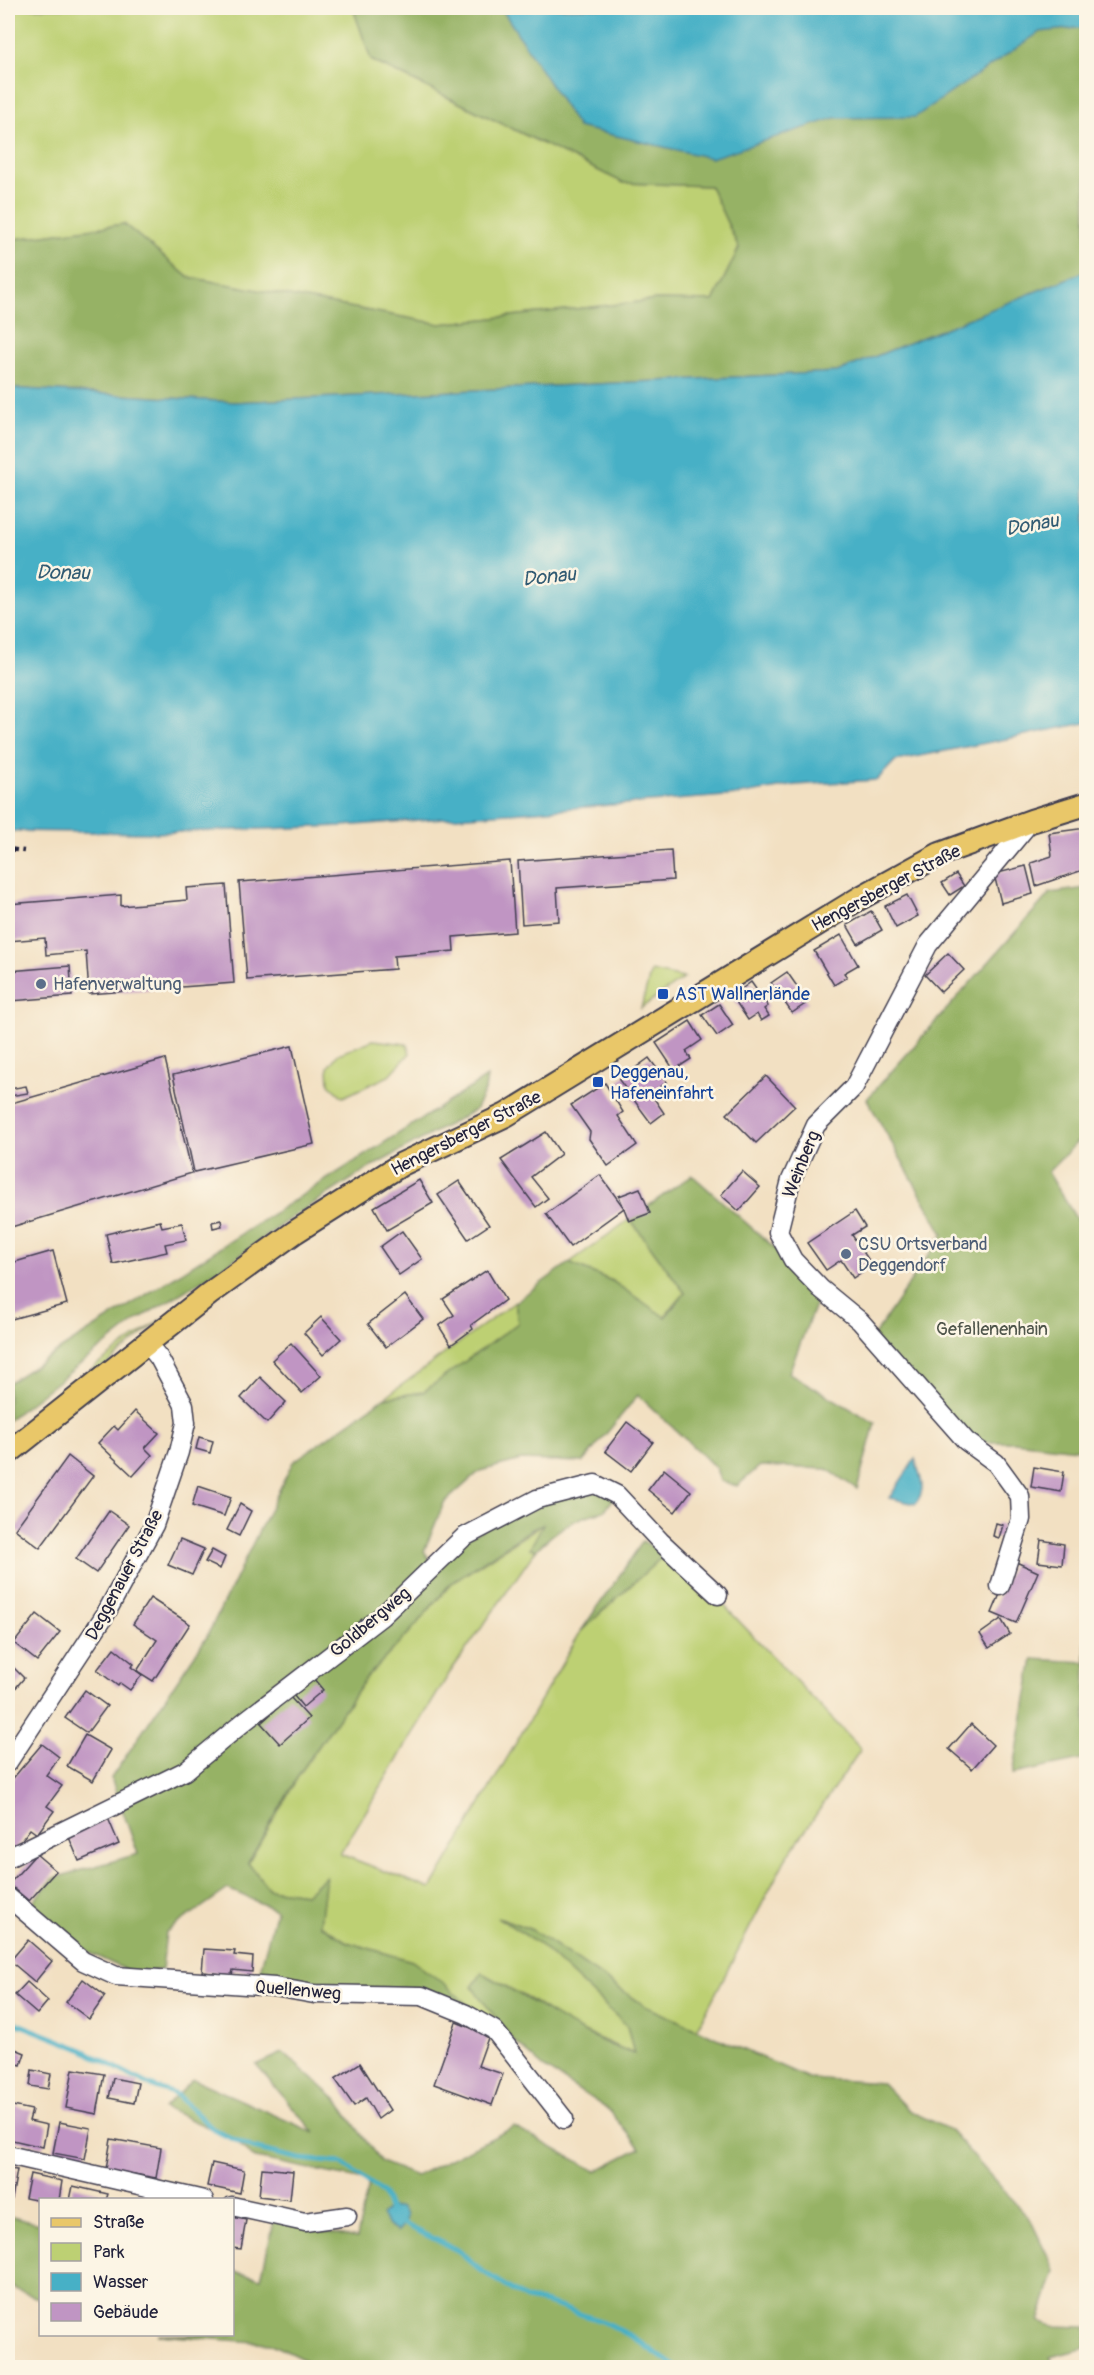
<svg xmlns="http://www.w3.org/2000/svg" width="1094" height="2375" viewBox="0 0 1094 2375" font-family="Pangolin,sans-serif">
	<rect width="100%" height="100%" fill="#fcf5e5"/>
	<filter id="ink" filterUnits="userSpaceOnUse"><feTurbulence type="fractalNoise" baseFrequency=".0167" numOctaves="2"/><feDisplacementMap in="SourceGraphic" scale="12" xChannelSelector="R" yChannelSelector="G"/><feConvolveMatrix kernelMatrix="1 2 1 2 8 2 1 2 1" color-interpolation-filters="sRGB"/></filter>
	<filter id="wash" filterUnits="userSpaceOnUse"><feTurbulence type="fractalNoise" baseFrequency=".008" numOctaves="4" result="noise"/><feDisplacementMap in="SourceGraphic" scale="24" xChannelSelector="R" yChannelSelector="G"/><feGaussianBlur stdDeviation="1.35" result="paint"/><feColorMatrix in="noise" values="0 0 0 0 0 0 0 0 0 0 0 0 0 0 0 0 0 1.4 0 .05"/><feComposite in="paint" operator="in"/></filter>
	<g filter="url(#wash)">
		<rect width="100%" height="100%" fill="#f2e0c2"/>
		<g fill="#bdd073" stroke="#707957" stroke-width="1.5">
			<polygon points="8,8 353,8 372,61 624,183 710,186 739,248 713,301 656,300 440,324 188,277 124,224 8,240"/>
			<polygon points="651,971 684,978 641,1008"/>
			<polygon points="373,1040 407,1044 410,1053 389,1076 343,1097 329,1084 328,1067 338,1054"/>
			<polygon points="630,1219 685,1293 664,1317 612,1281 569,1263"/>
			<polygon points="515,1302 518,1323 423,1392 384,1398"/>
			<polygon points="164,1317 8,1445 8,1437 97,1365"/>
			<polygon points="544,1523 530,1548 536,1550 449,1674 340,1854 431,1889 581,1631 664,1555 716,1597 861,1749 785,1860 697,2029 647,2007 532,1930 501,1918 538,1943 627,2026 634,2054 568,2025 527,1998 482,1973 513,2040 412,1961 347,1942 320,1925 325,1877 306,1894 269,1889 248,1863 300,1773 366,1678 409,1633 452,1583"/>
		</g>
		<g fill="#96b265" stroke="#5c6a50" stroke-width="1.5">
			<polygon points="353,8 1086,8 1086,271 837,372 235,402 8,388 8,240 124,224 188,277 440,324 656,300 713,301 739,248 710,186 624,183 371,60"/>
			<polygon points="1086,888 1086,1133 1048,1172 1077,1220 1086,1211 1086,1450 1014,1442 966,1442 873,1337 943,1234 867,1099 1050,893"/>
			<polygon points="487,1077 485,1091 475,1110 366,1170 292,1217 221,1269 140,1318 8,1420 8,1383"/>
			<path d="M 692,1175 L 821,1289 L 789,1373 L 875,1423 L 857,1489 L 827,1469 L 760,1466 L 737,1486 L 720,1481 L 716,1468 L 638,1395 L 583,1462 L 521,1460 L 480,1471 L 444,1503 L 424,1551 L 435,1567 L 464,1539 L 538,1501 L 595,1485 L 615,1497 L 604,1511 C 574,1518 558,1528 536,1550 L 530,1548 L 543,1524 L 535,1527 L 451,1583 L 409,1633 L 366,1678 L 300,1773 L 248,1863 L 269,1889 L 306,1894 L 326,1876 L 320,1925 L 347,1942 L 412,1961 L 445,1984 L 473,2010 L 425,1988 L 309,1988 L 259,1974 L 276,1910 L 228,1889 L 166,1932 L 162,1970 L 132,1973 L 88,1952 L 30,1905 L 54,1878 L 138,1854 L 111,1778 L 206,1638 L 293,1462 L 384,1398 L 423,1392 L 518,1323 L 515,1302 L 569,1263 L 612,1281 L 665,1317 L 685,1293 L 630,1219 Z"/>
			<polygon points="643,1541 664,1555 581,1631"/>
			<polygon points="1086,1632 1086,1759 1013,1774 1033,1659 1085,1662"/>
			<path d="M 497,1917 L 532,1930 L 647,2007 L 808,2078 L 882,2083 L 908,2110 L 950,2130 L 1031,2221 L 1055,2271 L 1039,2321 L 1052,2326 L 1086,2327 L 1086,2348 L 1050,2357 L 1056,2368 L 321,2368 L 270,2343 L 158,2335 L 232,2334 L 233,2271 L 261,2278 L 274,2221 L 357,2238 L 369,2181 L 251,2157 L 235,2139 L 164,2108 L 193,2079 L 315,2133 L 256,2065 L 283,2053 L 337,2100 L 381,2162 L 416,2176 L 514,2127 L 596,2171 L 640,2148 L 609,2110 L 543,2067 L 513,2040 L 472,1987 L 482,1973 C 532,2000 580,2036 634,2054 L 627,2026 L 538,1943 Z"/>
			<polygon points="8,2216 40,2224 40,2299 8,2286"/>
		</g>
		<g fill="#47b0c6" stroke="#346980" stroke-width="1.5">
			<polygon points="501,8 1086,8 1086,27 1040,32 915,117 835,118 711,158 578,127"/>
			<polygon points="1086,271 1086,723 895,761 877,780 796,785 738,795 343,826 153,833 8,831 8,388 235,402 837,372"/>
			<path d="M 915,1459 C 920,1477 928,1489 915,1504 L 889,1498 Z"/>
			<polygon points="389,2208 401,2208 406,2215 405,2224 398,2232 388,2226 382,2215"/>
		</g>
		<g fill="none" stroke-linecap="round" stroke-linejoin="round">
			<g stroke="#47b0c6" stroke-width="5">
				<polyline points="8,2017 18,2024 79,2048 145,2083 177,2095 214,2130 253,2148 300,2159 341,2163 383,2193 391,2214"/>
				<polyline points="400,2222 459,2251 482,2271 526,2299 547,2303 604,2322 631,2336 677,2368"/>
			</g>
		</g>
		<g id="blocks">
			<g fill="#c095c3">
				<polygon points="1086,828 1086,869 1036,886 1031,863 1052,856 1049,833"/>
				<polygon points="671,850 673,880 557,888 559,921 522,924 518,861"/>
				<polygon points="510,861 515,932 453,937 454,951 394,956 395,969 247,980 239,882"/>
				<polygon points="1026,866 1033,894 1001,903 994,874"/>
				<polygon points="956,874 964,886 950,895 942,883"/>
				<polygon points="226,885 234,983 89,994 86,951 46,955 45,938 8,941 8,904 121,895 121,906 187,900 186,888"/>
				<polygon points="907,895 918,916 896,928 885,906"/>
				<polygon points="871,911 882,930 858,944 847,925"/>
				<polygon points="841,935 858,965 844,973 847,977 834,985 814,951"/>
				<polygon points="948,953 964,970 941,992 925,975"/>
				<polygon points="70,966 72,996 11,1001 9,971"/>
				<polygon points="787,972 808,1002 792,1013 771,983"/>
				<polygon points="751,982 768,1006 764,1009 769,1016 761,1021 757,1014 748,1020 732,996"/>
				<polygon points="719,1004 733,1025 717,1036 702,1015"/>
				<polygon points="690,1021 702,1040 686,1051 691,1059 674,1070 656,1043"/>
				<polygon points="292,1046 314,1144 194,1172 173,1075"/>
				<polygon points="649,1058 667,1082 651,1094 664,1113 651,1123 619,1080"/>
				<polygon points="165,1059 192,1173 8,1228 8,1104"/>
				<polygon points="766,1076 795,1106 756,1143 727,1114"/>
				<polygon points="605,1083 623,1112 618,1116 637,1145 608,1166 589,1139 590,1132 571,1105"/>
				<polygon points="26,1086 28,1093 10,1096 9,1089"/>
				<polygon points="546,1132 561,1154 531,1177 548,1198 536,1207 501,1160"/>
				<polygon points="742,1171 760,1187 739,1211 721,1195"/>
				<polygon points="600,1175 624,1208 570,1247 546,1214"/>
				<polygon points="419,1180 433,1203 387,1230 374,1207"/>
				<polygon points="459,1181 489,1225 468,1239 438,1195"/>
				<polygon points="640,1188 650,1213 629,1221 619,1196"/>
				<polygon points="855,1211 865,1227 852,1235 872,1265 853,1278 841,1260 826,1270 807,1243"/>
				<polygon points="221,1220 222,1226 213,1228 212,1222"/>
				<polygon points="160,1221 162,1227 182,1223 186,1240 165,1244 167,1252 113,1264 106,1234"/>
				<polygon points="402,1231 422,1259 399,1275 380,1247"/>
				<polygon points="53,1251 67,1304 8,1320 8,1264"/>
				<polygon points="487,1270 505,1300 471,1325 473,1329 451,1345 439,1326 454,1315 443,1299"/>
				<polygon points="405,1295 423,1319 386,1347 368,1324"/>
				<polygon points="321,1317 341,1339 323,1355 304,1333"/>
				<polygon points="291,1343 321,1376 302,1393 272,1360"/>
				<polygon points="260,1377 286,1402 267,1423 241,1398"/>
				<polygon points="135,1411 159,1433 145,1448 152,1455 133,1476 98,1443 114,1426 118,1430"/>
				<polygon points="627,1422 653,1442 631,1471 605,1451"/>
				<polygon points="199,1437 213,1441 210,1453 196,1449"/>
				<polygon points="68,1456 93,1476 40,1548 15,1529"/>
				<polygon points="1034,1467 1064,1472 1061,1492 1031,1487"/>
				<polygon points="664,1469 691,1491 675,1512 648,1490"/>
				<polygon points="198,1486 231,1497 224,1516 192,1506"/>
				<polygon points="240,1504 251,1511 239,1536 227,1530"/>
				<polygon points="109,1511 129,1525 96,1573 76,1559"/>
				<polygon points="996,1523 1003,1525 999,1538 993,1536"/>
				<polygon points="180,1539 204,1549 192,1575 168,1565"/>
				<polygon points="1041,1540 1064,1544 1062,1565 1038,1562"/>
				<polygon points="212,1550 225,1557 220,1569 205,1562"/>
				<polygon points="1014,1561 1038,1572 1016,1623 992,1613"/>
				<polygon points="150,1598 190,1624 153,1681 137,1671 157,1640 133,1624"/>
				<polygon points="37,1614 60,1632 37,1661 14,1643"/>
				<polygon points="1001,1619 1010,1634 989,1648 980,1634"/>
				<polygon points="114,1648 134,1664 131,1667 142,1675 130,1690 120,1683 118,1686 97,1670"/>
				<polygon points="8,1662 24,1678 8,1697"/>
				<polygon points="314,1679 323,1690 303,1707 294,1696"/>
				<polygon points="85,1690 107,1706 87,1733 65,1718"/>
				<polygon points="290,1697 309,1718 280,1744 261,1723"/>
				<polygon points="971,1724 993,1745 972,1769 949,1749"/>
				<polygon points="85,1735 111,1750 93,1781 67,1766"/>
				<polygon points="42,1744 59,1757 46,1775 62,1786 47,1806 54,1811 37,1834 30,1829 14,1850 8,1845 8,1784"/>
				<polygon points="108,1818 119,1844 79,1861 68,1835"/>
				<polygon points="36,1854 56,1871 29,1901 9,1884"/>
				<polygon points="28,1940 52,1961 35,1982 10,1961"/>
				<polygon points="204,1949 235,1951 234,1955 253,1957 252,1972 233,1970 232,1975 202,1972"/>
				<polygon points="83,1979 105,1996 89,2019 66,2002"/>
				<polygon points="27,1982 48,2001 37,2014 15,1995"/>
				<polygon points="456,2022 489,2035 478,2066 503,2074 492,2105 434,2084"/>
				<polygon points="8,2046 25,2053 21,2065 8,2061"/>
				<polygon points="360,2063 390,2110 378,2119 366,2098 354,2106 335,2079"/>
				<polygon points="73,2069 104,2074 97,2114 66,2108"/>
				<polygon points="32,2070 51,2074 48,2089 30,2086"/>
				<polygon points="113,2078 138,2083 134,2103 109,2098"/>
				<polygon points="8,2105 32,2110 29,2121 47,2125 43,2147 8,2139"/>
				<polygon points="59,2122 91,2128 85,2159 53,2153"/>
				<polygon points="111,2139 161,2148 156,2178 106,2169"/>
				<polygon points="212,2163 244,2170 240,2193 207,2186"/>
				<polygon points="262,2168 293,2171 290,2200 259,2196"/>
				<polygon points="8,2169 17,2170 12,2199 8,2198"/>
				<polygon points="30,2174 62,2181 59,2200 40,2201 25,2198"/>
				<polygon points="73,2186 108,2194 106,2200 70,2200"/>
				<polygon points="232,2217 246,2220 241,2249 232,2248"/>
			</g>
		</g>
	</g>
	<g filter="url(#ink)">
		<use href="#blocks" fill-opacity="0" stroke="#413e4f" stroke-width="1.5"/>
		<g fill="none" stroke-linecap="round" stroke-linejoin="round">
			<defs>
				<g id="minor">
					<polyline points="1000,1586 1021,1519 1020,1496 996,1463 966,1441 860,1321 821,1289 793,1260 778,1232 791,1180 816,1125 854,1087 928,945 1031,821"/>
					<polyline points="8,1762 105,1615 154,1525 179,1452 186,1423 184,1405 159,1358 146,1342"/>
					<polyline points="8,1858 185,1771 245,1721 382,1616 464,1537 537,1499 595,1484 617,1495 660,1541 718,1595"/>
					<polyline points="8,1897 83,1961 116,1976 275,1987 314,1994 422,1996 466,2014 494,2030 564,2119"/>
					<polyline points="8,2155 204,2200"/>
					<polyline points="232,2206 305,2222 347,2216"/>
				</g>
				<polyline id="major" points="8,1453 209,1294 295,1232 402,1164 506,1115 860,898 940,854 1031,821 1086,804"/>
			</defs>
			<use href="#minor" stroke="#413e4f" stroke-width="21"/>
			<use href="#major" stroke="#413e4f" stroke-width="26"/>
			<use href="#minor" stroke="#fff" stroke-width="18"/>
			<use href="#major" stroke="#e9c769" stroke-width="22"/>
			<polyline stroke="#22223b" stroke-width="4.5" stroke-dasharray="9 4.5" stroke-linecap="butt" points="8,849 24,851"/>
		</g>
	</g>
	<g fill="#5c6f8a" stroke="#fcf5e5" stroke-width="2">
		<circle cx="41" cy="984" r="6"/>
		<circle cx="846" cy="1254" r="6"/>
	</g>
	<g fill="#1a4fb4" stroke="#fcf5e5" stroke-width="2">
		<rect x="657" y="988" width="12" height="12" rx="3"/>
		<rect x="592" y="1076" width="12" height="12" rx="3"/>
	</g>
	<g text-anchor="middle" stroke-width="5" stroke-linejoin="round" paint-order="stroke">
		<g font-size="18" fill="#22223b" stroke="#fcf5e5">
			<text transform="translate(886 888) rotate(-28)" y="6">Hengersberger Straße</text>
			<text transform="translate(466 1133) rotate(-27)" y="6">Hengersberger Straße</text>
			<text transform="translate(801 1164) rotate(-68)" y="6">Weinberg</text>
			<text transform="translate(124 1575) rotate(-62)" y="6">Deggenauer Straße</text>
			<text transform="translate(370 1622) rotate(-40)" y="6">Goldbergweg</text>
			<text transform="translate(298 1990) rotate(5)" y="6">Quellenweg</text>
		</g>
		<g font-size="18" fill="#4e5e75" stroke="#fcf5e5" text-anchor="start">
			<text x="53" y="990">Hafenverwaltung</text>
			<text x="858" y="1250">CSU Ortsverband<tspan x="858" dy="21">Deggendorf</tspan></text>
		</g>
		<g font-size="18" fill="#164399" stroke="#fcf5e5" text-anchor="start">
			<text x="675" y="1000">AST Wallnerlände</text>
			<text x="610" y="1078">Deggenau,<tspan x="610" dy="21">Hafeneinfahrt</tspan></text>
		</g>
		<g font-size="18" fill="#50564c" stroke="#fcf5e5">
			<text x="992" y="1335">Gefallenenhain</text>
		</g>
		<g font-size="20" font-style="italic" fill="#315b73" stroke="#fcf5e5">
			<text transform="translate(1032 524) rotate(-10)" y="7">Donau</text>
			<text transform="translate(63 572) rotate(1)" y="7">Donau</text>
			<text transform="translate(549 576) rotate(-6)" y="7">Donau</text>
		</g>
	</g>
	<rect width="1094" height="2375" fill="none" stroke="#fcf5e5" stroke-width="30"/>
	<rect x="39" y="2198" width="195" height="138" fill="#fcf5e5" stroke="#a5a1a1" stroke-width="1.5"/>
	<rect x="51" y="2218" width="30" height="9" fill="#e9c769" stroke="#a5a1a1" stroke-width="1.5"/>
	<text x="93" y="2228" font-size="18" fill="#22223b">Straße</text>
	<rect x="51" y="2243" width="30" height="18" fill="#bdd073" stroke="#a5a1a1" stroke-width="1.5"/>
	<text x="93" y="2258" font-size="18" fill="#22223b">Park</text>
	<rect x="51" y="2273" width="30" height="18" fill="#47b0c6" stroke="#a5a1a1" stroke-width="1.5"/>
	<text x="93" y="2288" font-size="18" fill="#22223b">Wasser</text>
	<rect x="51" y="2303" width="30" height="18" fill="#c095c3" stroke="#a5a1a1" stroke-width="1.5"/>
	<text x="93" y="2318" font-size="18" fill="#22223b">Gebäude</text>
</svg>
